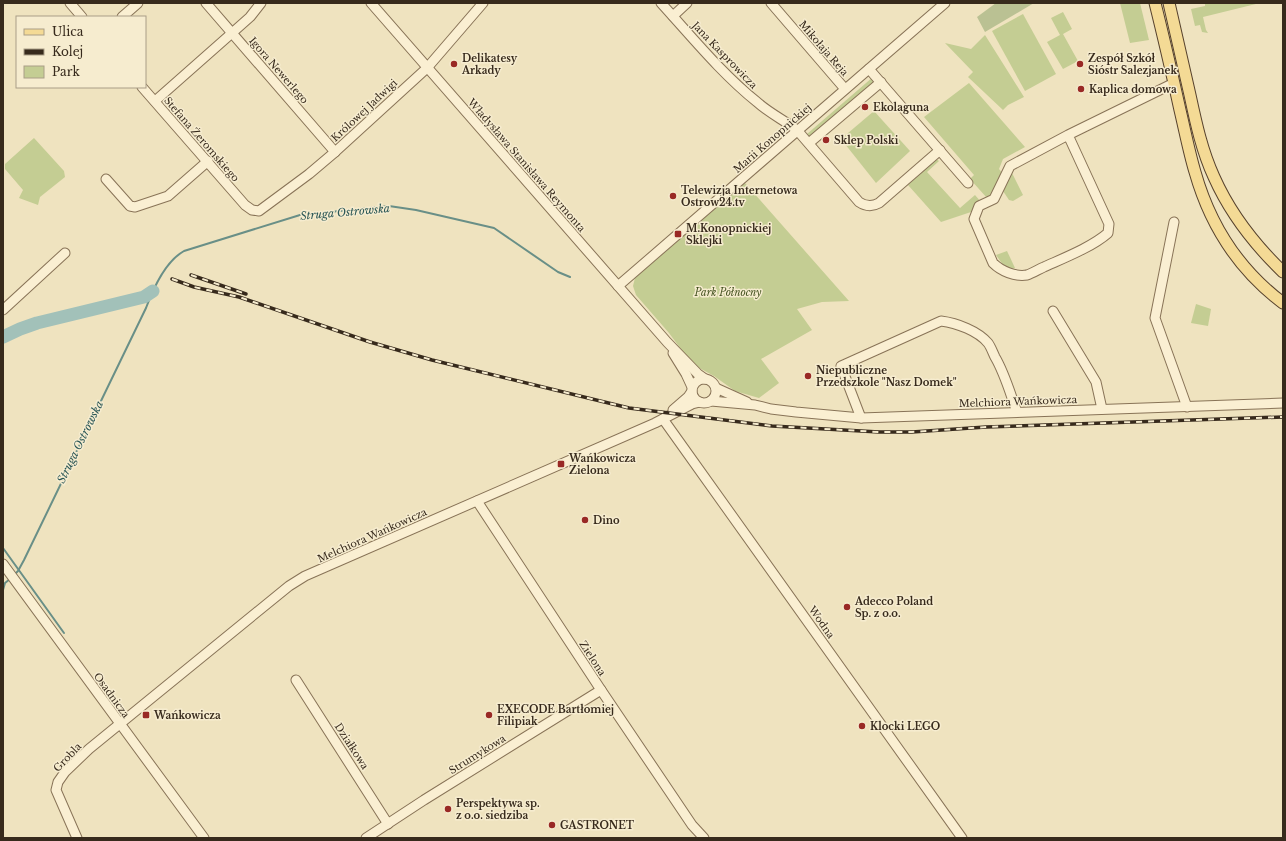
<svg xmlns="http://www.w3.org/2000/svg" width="1286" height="841" viewBox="0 0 1286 841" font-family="'Libre Baskerville',serif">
	<rect width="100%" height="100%" fill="#efe3bf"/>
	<g fill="#c4cd93">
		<polygon points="1120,3 1140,3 1149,40 1130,43"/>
		<polygon points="1205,3 1260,3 1203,17 1206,30 1208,33 1202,32 1200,25 1195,26 1191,9 1205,6"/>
		<polygon points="1063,12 1072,29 1063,34 1078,61 1063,69 1047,42 1060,35 1051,18"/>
		<polygon points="1023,14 1056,74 1025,91 992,31"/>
		<polygon points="985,35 1024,97 1008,105 1003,110 968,77 973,72 945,43 971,49"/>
		<polygon points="873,77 876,81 811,138 807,134"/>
		<polygon points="969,83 1025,147 1003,159 999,169 1003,174 991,196 987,198 970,179 974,175 924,117"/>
		<polygon points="874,111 910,151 876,183 841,139"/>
		<polygon points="34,138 64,171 65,177 40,197 38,205 19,198 23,190 5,169 5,164"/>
		<polygon points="936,159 939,161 927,172 960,208 975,195 981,202 974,211 941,222 908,185"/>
		<polygon points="1012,173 1023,195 1013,201 1009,200 1003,191"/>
		<polygon points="745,183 849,301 822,302 797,309 812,330 761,359 779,383 759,398 735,391 714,376 692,364 669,333 636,295 633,286 635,278"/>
		<polygon points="1007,251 1015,268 1011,269 1003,265 996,255"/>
		<polygon points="1196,304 1211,309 1208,326 1191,323"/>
	</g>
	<polygon fill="#bac193" points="996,3 1034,3 985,32 977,17"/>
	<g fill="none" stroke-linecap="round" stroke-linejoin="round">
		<g stroke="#698f87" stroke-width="2">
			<polyline points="3,548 64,633"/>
			<path d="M 14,575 L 18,571 L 24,560 L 146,308 C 153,289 166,261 184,251 L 300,215 L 389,206 L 416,210 L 494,228 L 558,272 L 570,277"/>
			<polyline points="3,590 5,583 10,579"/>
		</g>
		<polyline stroke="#a2c1b9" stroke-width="13" points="3,337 20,329 37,323 144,297 153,291"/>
		<defs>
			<g id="minor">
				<polyline points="70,3 82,17"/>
				<polyline points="206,3 335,152"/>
				<polyline points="371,3 667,342 698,374 705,379"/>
				<path d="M 661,3 C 692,37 721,73 757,102 C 769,113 784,120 797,130 L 859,202 C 865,206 872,207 879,203 L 940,150"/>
				<polyline points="771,3 845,89"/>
				<polyline points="673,16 687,3"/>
				<polyline points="122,17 138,3"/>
				<polyline points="869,69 968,183"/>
				<polyline points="142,87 245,205 252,210 259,211 309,174 335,152 427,68 483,3"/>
				<polyline points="155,101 232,33 250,17 261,3"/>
				<path d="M 1068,135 L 1109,224 L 1108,233 C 1092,247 1064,258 1044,267 C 1039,269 1033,273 1027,275 C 1015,277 1001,271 993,263 L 974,219 L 979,206 L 994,199 L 1010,166 L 1068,135 L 1174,83"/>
				<polyline points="809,143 881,82"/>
				<polyline points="106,179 130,206 135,207 168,196 208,161"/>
				<polyline points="1174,222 1155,318 1187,407"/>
				<polyline points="618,286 945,3"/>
				<polyline points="3,310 65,253"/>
				<polyline points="1053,311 1096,382 1102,409"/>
				<polyline points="673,353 686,374 692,387"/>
				<circle cx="704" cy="391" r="12"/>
				<polyline points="716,388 747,402"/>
				<polyline points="711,401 755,405 771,409 796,412 861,418 1283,403"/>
				<polyline points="673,410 688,397 692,391"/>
				<path d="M 861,418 L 841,366 L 941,321 C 957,323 978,331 988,343 C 991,347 993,353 995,357 C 1005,374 1010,393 1017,412"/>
				<polyline points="663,419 962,838"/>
				<polyline points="477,501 601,690 692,825 704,838"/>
				<polyline points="3,564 204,838"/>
				<polyline points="296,680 388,824"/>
				<polyline points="77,838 56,790 58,782 65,772 89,749 289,586 305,576 655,423 692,404 700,402"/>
				<polyline points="366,838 424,800 601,690"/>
			</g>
			<g id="major">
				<path d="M 1155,3 C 1164,39 1172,74 1180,110 C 1185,131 1189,152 1195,172 C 1210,225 1239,270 1283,303"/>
				<path d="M 1169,3 C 1176,34 1183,64 1190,95 C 1196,123 1202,151 1214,177 C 1230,213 1254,244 1283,272"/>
			</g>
		</defs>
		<use href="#minor" stroke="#887357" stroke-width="11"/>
		<use href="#major" stroke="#56412c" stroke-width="13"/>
		<use href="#minor" stroke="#faefd2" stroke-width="9"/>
		<use href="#major" stroke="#f4da95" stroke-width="11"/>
		<defs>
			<g id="rail">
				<polyline points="191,275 246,294"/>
				<polyline points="172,279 194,287 239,297 370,342 432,360 629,408 669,413 772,426 879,432 912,432 986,427 1283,417"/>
			</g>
		</defs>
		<use href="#rail" stroke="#372a1c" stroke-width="3.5"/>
		<use href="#rail" stroke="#f6eccf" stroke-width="2" stroke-dasharray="6" stroke-linecap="butt"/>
	</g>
	<g fill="#992925" stroke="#f6eccf" stroke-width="1.5">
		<circle cx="454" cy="64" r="4"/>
		<circle cx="1080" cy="64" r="4"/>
		<circle cx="1081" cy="89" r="4"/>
		<circle cx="865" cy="107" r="4"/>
		<circle cx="826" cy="140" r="4"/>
		<circle cx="673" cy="196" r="4"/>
		<rect x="674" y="230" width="8" height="8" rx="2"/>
		<circle cx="808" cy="376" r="4"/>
		<rect x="557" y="460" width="8" height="8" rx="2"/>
		<circle cx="585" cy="520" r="4"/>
		<circle cx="847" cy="607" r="4"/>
		<rect x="142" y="711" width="8" height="8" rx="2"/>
		<circle cx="489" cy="715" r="4"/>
		<circle cx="862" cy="726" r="4"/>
		<circle cx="448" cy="809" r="4"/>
		<circle cx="552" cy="825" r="4"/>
	</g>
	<g text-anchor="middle" stroke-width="3" stroke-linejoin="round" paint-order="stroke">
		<g font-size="10" fill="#372a1c" stroke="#f6eccf">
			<text transform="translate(824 48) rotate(49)" y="4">Mikołaja Reja</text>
			<text transform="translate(725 55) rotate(46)" y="4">Jana Kasprowicza</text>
			<text transform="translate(279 70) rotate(49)" y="4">Igora Newerlego</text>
			<text transform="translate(364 110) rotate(-43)" y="4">Królowej Jadwigi</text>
			<text transform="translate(772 138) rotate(-41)" y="4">Marii Konopnickiej</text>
			<text transform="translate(202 139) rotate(49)" y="4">Stefana Żeromskiego</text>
			<text transform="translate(527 165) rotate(49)" y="4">Władysława Stanisława Reymonta</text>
			<text transform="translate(1018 401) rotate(-2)" y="4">Melchiora Wańkowicza</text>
			<text transform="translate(372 535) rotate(-24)" y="4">Melchiora Wańkowicza</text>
			<text transform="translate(822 622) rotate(55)" y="4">Wodna</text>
			<text transform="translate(593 658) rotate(57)" y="4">Zielona</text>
			<text transform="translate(112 695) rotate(54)" y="4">Osadnicza</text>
			<text transform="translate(352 746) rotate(57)" y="4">Działkowa</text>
			<text transform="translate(477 754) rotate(-32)" y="4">Strumykowa</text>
			<text transform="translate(67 757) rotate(-46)" y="4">Grobla</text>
		</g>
		<g font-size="10" font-weight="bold" fill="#372a1c" stroke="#f6eccf" text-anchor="start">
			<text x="462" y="62">Delikatesy<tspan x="462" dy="12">Arkady</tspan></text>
			<text x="1088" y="62">Zespół Szkół<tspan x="1088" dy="12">Sióstr Salezjanek</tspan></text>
			<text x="1089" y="93">Kaplica domowa</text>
			<text x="873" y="111">Ekolaguna</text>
			<text x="834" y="144">Sklep Polski</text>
			<text x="681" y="194">Telewizja Internetowa<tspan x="681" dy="12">Ostrow24.tv</tspan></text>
			<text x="686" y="232">M.Konopnickiej<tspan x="686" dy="12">Sklejki</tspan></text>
			<text x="816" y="374">Niepubliczne<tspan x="816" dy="12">Przedszkole "Nasz Domek"</tspan></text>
			<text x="569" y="462">Wańkowicza<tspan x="569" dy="12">Zielona</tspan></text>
			<text x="593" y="524">Dino</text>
			<text x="855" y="605">Adecco Poland<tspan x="855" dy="12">Sp. z o.o.</tspan></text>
			<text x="497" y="713">EXECODE Bartłomiej<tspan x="497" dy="12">Filipiak</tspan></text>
			<text x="154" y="719">Wańkowicza</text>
			<text x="870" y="730">Klocki LEGO</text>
			<text x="456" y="807">Perspektywa sp.<tspan x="456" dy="12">z o.o. siedziba</tspan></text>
			<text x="560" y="829">GASTRONET</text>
		</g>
		<g font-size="10" font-style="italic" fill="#465422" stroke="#f6eccf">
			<text x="728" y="296">Park Północny</text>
		</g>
		<g font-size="11" font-style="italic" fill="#2b5756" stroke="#f6eccf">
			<text transform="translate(345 212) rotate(-5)" y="4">Struga Ostrowska</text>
			<text transform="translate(80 442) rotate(-64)" y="4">Struga Ostrowska</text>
		</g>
	</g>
	<rect width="1286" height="841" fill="none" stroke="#372a1c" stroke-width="8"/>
	<rect x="16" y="16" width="130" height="72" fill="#f6eccf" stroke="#aa9e87"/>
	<rect x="24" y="29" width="20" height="6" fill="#f4da95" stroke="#aa9e87"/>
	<text x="52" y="36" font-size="12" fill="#372a1c">Ulica</text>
	<rect x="24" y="49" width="20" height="6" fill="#372a1c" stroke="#aa9e87"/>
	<text x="52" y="56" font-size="12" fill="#372a1c">Kolej</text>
	<rect x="24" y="66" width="20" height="12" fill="#c4cd93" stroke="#aa9e87"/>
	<text x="52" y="76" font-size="12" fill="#372a1c">Park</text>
</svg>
